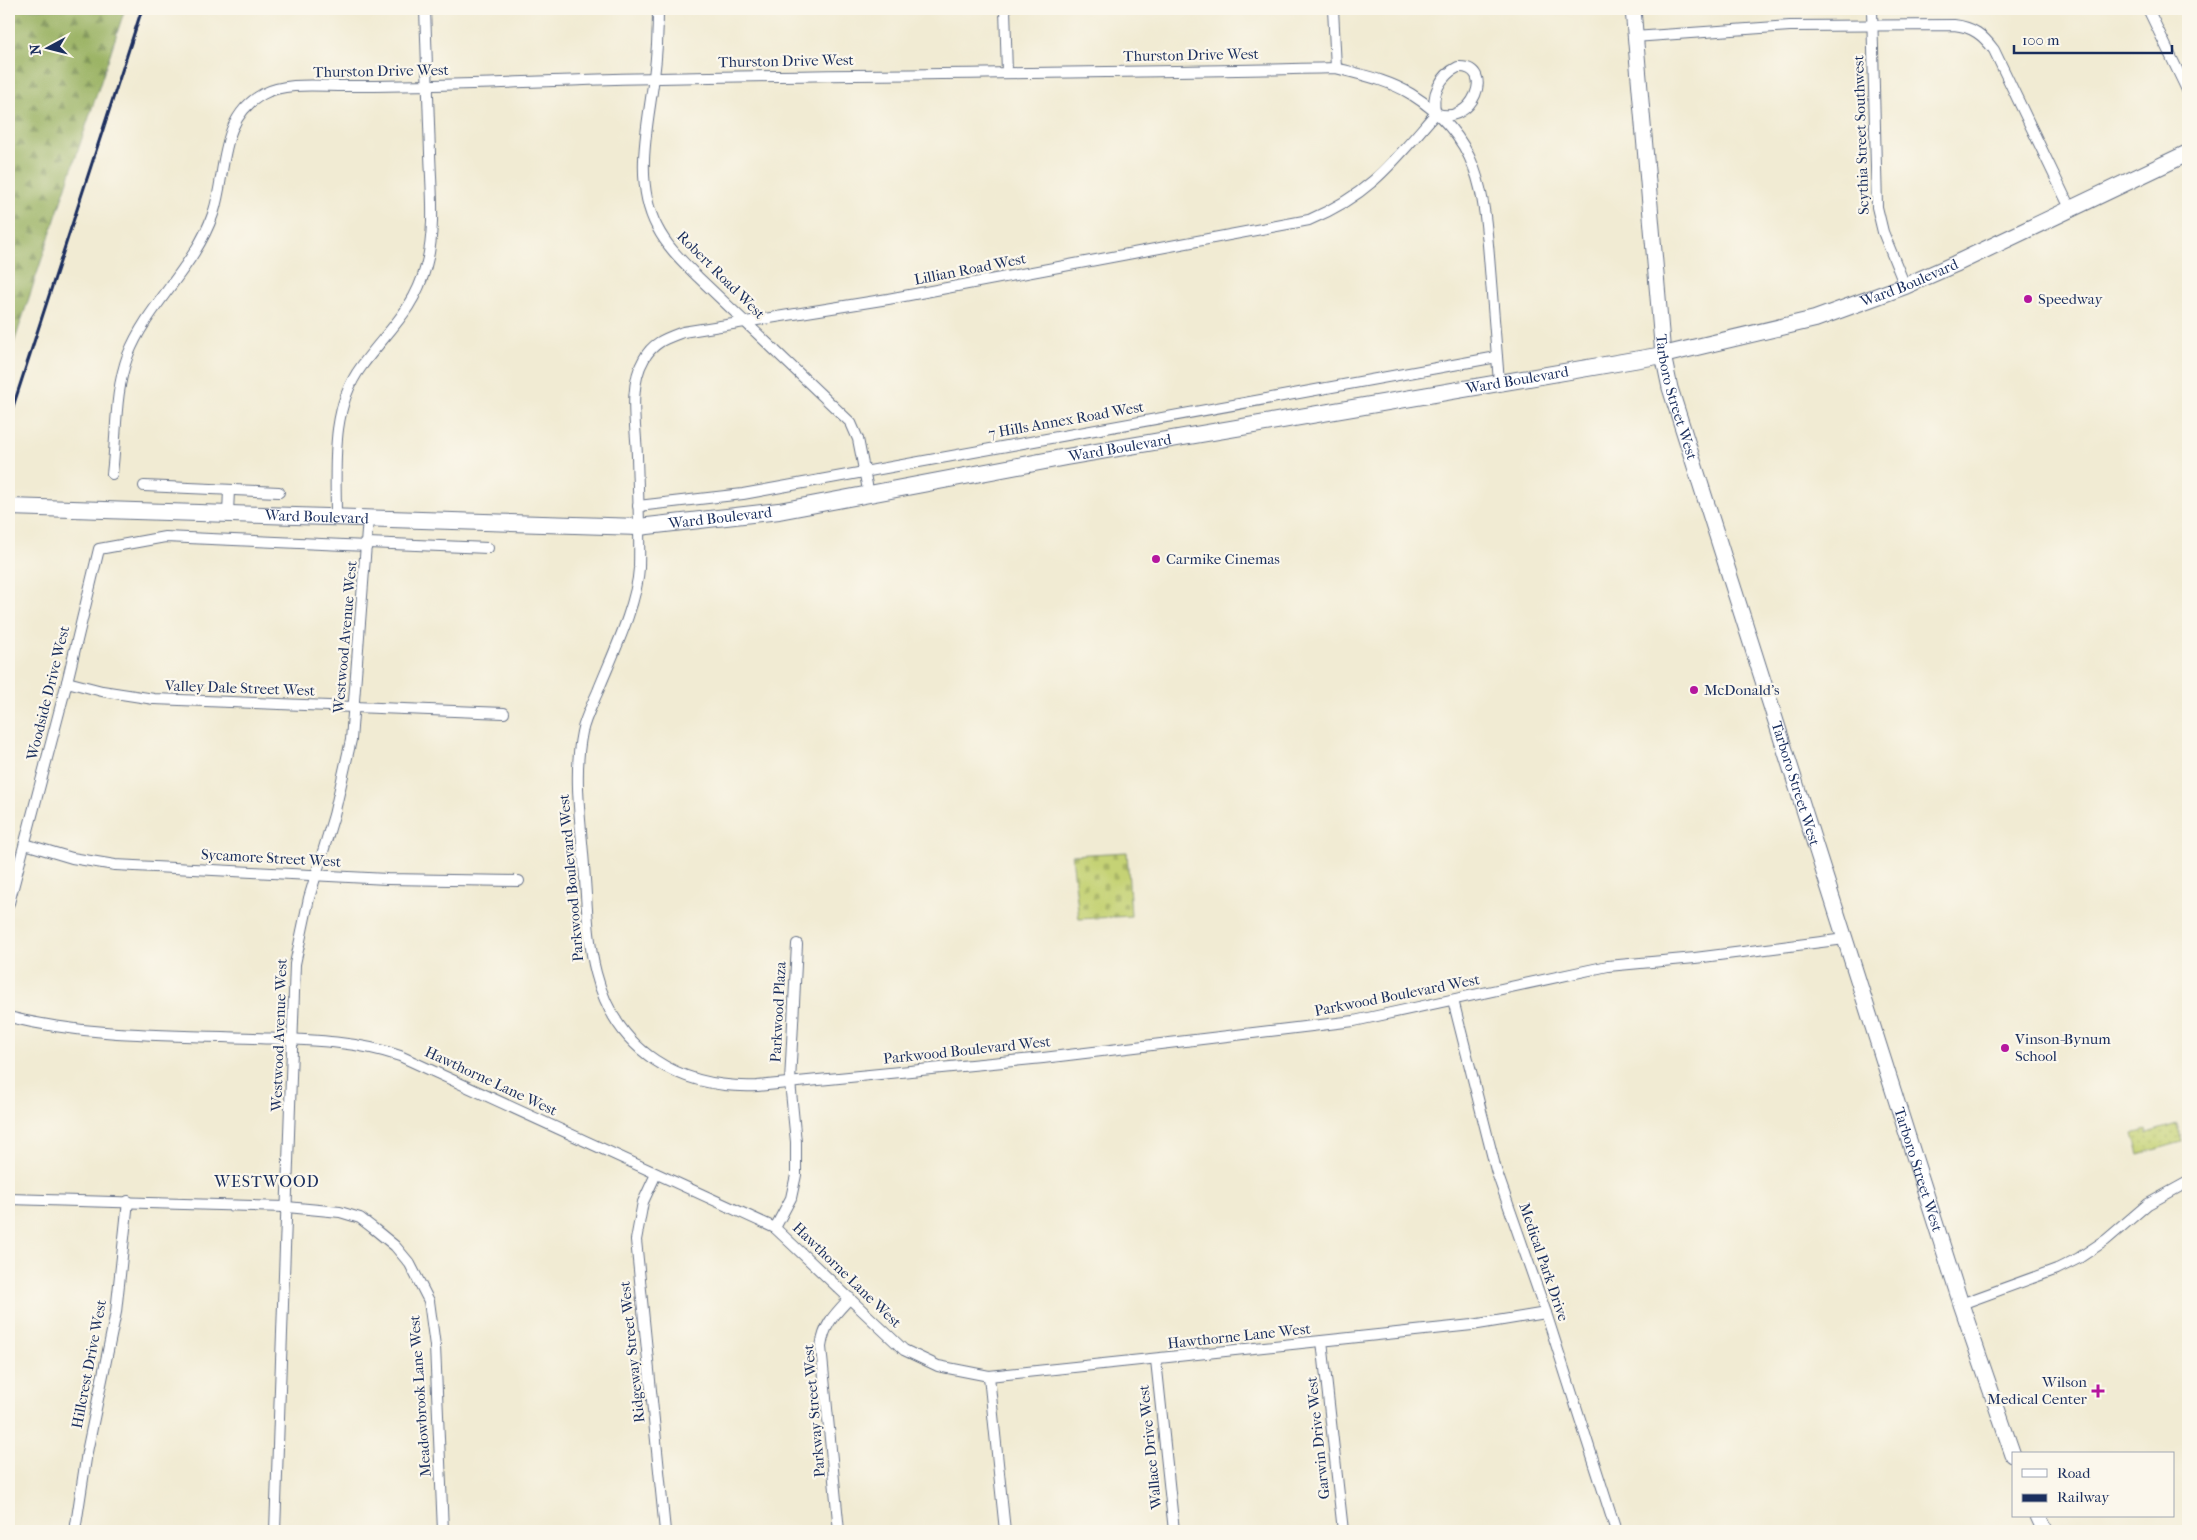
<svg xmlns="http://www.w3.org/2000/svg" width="2197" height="1540" viewBox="0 0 2197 1540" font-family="'IM FELL French Canon',serif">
	<defs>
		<pattern id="green-dots" width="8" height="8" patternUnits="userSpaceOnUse" patternTransform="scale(1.25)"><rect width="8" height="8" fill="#c5d274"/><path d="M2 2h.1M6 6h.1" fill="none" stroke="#a9b567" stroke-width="1.8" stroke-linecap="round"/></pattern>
		<pattern id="forest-firs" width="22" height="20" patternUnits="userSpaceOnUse" patternTransform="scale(1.25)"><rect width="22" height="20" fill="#9cb466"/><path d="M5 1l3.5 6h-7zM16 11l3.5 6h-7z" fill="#7e9357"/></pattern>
		<pattern id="cemetery-stones" width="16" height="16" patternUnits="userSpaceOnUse" patternTransform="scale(1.25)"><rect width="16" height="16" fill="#c5d274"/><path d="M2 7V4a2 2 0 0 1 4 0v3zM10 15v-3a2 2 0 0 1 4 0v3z" fill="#a9b567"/></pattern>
	</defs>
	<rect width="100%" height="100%" fill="#fbf7ec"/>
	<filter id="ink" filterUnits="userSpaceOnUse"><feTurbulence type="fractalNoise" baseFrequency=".02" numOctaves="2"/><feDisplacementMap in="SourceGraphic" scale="10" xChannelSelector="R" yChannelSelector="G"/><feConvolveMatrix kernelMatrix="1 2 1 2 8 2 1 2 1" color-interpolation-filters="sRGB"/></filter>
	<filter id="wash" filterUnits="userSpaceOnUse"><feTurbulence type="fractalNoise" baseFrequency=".0096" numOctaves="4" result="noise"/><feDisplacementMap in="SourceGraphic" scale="20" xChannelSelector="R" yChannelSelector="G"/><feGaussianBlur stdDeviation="1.12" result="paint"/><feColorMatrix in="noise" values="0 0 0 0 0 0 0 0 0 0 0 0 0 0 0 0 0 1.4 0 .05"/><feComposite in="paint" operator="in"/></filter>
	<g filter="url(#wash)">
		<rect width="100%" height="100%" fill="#f1ebd3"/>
		<polygon fill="url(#green-dots)" stroke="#708069" points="2177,1124 2182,1142 2139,1154 2133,1133 2146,1129 2147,1133"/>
		<polygon fill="url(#forest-firs)" stroke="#5c7262" points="9,9 125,9 9,358"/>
		<polygon fill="url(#cemetery-stones)" stroke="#708069" points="1127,852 1131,916 1079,919 1072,855"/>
	</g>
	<g filter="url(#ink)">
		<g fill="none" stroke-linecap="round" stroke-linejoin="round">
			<defs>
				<g id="street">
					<path d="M 658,9 C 658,32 657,54 654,77 C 648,126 633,181 657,227 C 667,247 683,262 698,277 L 851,423 L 858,439 L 869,495"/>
					<polyline points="1005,9 1007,73"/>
					<polyline points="1333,9 1336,68"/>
					<polyline points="1872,9 1877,207 1883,232 1905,286"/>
					<polyline points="2148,9 2188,92"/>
					<path d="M 1634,37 L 1790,26 L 1954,25 C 1973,27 1983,35 1994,50 L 2070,208"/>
					<path d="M 1458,67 C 1497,65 1472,128 1436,113 C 1430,95 1441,75 1458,67 Z"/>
					<path d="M 1436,113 C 1394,161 1371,194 1309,220 L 888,299 L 683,332 C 667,338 653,342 644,359 C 628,386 636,426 637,456 C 638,493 640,531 639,568 C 637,605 612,656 598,691 C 592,705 585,718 582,732 C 573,776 581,823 584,866 C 587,901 587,939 596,973 C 616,1052 680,1089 757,1086 L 1043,1058 L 1354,1021 L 1608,966 L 1695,958 L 1845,939"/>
					<path d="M 112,474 C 117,434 114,393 128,355 C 148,304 195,267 213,214 C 227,173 218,118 263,94 C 288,81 324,87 352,86 C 392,86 432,85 472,84 C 534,82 597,79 660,78 C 885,73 1111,74 1336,68 C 1362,75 1388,80 1411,94 C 1481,138 1484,193 1490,269 C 1493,306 1496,344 1499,382"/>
					<polyline points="144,486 279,492"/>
					<polyline points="638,506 743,494 1497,357"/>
					<polyline points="228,513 229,490"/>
					<path d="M 336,517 C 336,468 330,409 361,367 C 387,331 414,311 426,266 C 436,230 431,189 430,153 C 428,105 427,57 425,9"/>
					<polyline points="368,543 488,548"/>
					<polyline points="67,682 102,691 154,699 504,713"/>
					<polyline points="25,844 72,858 115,865 387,879 519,881"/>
					<polyline points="9,903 67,682 99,549 165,537 367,546"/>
					<polyline points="1453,1000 1496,1170 1546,1313 1616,1531"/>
					<path d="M 9,1017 C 89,1037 172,1035 254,1038 C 304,1040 353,1040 400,1056 L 775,1228 L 904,1350 L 938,1366 L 989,1376 L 1472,1325 L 1546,1313"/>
					<polyline points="656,1174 643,1202 636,1240 665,1531"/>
					<polyline points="9,1199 287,1207 340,1212 360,1218 373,1228 395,1246 410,1264 429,1301 435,1346 443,1531"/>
					<polyline points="775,1228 791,1198 796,1175 796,1142 790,1082 797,944"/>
					<polyline points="1961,1304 2057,1269 2079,1258 2106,1240 2148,1204 2188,1182"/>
					<polyline points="1322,1341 1343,1531"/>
					<polyline points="1156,1360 1174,1531"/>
					<polyline points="989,1376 1005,1531"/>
					<polyline points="75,1531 87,1452 116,1312 128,1201"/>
					<polyline points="275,1531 295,964 309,898 334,815 351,740 368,518"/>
					<path d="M 839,1531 L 821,1347 C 824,1324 835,1314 850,1298"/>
				</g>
				<g id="secondary">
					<path id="s1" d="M 1633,9 L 1663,355 L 1670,388 L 1961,1304 L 2013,1455"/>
					<polyline points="2038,1516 2045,1531"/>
				</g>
				<g id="primary">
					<path id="s2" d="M 9,507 L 639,527 L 779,511 L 1066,457 L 1663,355 L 1815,319 L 1905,286 L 1955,264 L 2188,153"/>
				</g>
			</defs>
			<use href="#street" stroke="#667187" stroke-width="12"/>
			<use href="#secondary" stroke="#667187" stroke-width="17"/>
			<use href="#primary" stroke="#667187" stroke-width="18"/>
			<use href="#street" stroke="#fff" stroke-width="10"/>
			<use href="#secondary" stroke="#fff" stroke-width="15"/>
			<use href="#primary" stroke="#fff" stroke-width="16"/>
			<polyline stroke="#1b2f5e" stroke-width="3" points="9,419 142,9"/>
		</g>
	</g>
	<g fill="#b5179e" stroke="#fbf7ec" stroke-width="2">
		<circle cx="2028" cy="299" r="5"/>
		<circle cx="1156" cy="559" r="5"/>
		<circle cx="1694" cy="690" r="5"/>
		<circle cx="2005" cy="1048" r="5"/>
		<path d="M2095.5 1383.5h5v5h5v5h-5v5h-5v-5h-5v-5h5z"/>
	</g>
	<g text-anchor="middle" stroke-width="4.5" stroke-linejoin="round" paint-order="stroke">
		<g font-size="15" fill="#1b2f5e" stroke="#fbf7ec">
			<text transform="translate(1191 55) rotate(-1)" y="5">Thurston Drive West</text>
			<text transform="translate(786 61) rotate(-1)" y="5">Thurston Drive West</text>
			<text transform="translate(381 71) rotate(-1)" y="5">Thurston Drive West</text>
			<text transform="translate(1861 135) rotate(-92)" y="5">Scythia Street Southwest</text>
			<text transform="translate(970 269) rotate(-11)" y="5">Lillian Road West</text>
			<text transform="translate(721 275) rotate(45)" y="5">Robert Road West</text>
			<text dy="5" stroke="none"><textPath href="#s2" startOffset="1926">Ward Boulevard</textPath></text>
			<text dy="5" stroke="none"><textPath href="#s2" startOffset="1521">Ward Boulevard</textPath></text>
			<text dy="5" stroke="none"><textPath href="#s1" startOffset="391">Tarboro Street West</textPath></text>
			<text transform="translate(1066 420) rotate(-10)" y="5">7 Hills Annex Road West</text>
			<text dy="5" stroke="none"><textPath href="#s2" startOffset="1118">Ward Boulevard</textPath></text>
			<text dy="5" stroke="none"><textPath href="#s2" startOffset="308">Ward Boulevard</textPath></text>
			<text dy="5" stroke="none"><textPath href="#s2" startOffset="712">Ward Boulevard</textPath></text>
			<text transform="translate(345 637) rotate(-85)" y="5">Westwood Avenue West</text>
			<text transform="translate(240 688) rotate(2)" y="5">Valley Dale Street West</text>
			<text transform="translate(48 693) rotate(-76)" y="5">Woodside Drive West</text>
			<text dy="5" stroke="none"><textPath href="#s1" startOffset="796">Tarboro Street West</textPath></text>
			<text transform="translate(271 858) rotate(3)" y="5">Sycamore Street West</text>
			<text transform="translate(571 878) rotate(-95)" y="5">Parkwood Boulevard West</text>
			<text transform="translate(1397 995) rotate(-11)" y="5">Parkwood Boulevard West</text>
			<text transform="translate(778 1012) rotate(-87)" y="5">Parkwood Plaza</text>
			<text transform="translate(279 1035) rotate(-88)" y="5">Westwood Avenue West</text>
			<text transform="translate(967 1050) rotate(-6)" y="5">Parkwood Boulevard West</text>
			<text transform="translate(491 1081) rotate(25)" y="5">Hawthorne Lane West</text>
			<text dy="5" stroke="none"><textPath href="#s1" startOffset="1201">Tarboro Street West</textPath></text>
			<text transform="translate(1544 1262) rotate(71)" y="5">Medical Park Drive</text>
			<text transform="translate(847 1275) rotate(44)" y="5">Hawthorne Lane West</text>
			<text transform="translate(1239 1336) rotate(-6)" y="5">Hawthorne Lane West</text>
			<text transform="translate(632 1352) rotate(-96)" y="5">Ridgeway Street West</text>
			<text transform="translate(89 1364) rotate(-79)" y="5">Hillcrest Drive West</text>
			<text transform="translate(420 1396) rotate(-94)" y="5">Meadowbrook Lane West</text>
			<text transform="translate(814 1411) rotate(-95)" y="5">Parkway Street West</text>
			<text transform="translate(1318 1438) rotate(-96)" y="5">Garwin Drive West</text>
			<text transform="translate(1150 1447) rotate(-96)" y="5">Wallace Drive West</text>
		</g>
		<g font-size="15" fill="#1b2f5e" stroke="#fbf7ec" text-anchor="start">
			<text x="2038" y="304">Speedway</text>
			<text x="1166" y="564">Carmike Cinemas</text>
			<text x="1704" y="695">McDonald's</text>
			<text x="2015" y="1044">Vinson-Bynum<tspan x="2015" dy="17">School</tspan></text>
			<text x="2087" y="1387" text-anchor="end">Wilson<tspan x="2087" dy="17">Medical Center</tspan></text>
		</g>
		<g font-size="16" letter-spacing="1" fill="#1b2f5e" stroke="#fbf7ec">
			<text x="267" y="1187">WESTWOOD</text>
		</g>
	</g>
	<rect width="2197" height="1540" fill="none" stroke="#fbf7ec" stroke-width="30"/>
	<rect x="2012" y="1452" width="162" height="65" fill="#fbf7ec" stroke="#a1a7b3"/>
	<rect x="2022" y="1469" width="25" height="8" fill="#ffffff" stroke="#a1a7b3"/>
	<text x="2057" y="1478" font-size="15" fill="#1b2f5e">Road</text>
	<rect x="2022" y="1494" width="25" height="8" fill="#1b2f5e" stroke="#a1a7b3"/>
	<text x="2057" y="1502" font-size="15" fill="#1b2f5e">Railway</text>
	<g transform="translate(48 48) rotate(263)" stroke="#fbf7ec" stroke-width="4" paint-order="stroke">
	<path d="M0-4L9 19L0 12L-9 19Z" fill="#1b2f5e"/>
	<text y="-8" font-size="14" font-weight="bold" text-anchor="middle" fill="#1b2f5e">N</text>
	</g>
	<path d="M2014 45v8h158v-8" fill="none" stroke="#1b2f5e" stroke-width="2.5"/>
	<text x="2022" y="45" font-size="15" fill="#1b2f5e" stroke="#fbf7ec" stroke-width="4" paint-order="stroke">100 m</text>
</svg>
